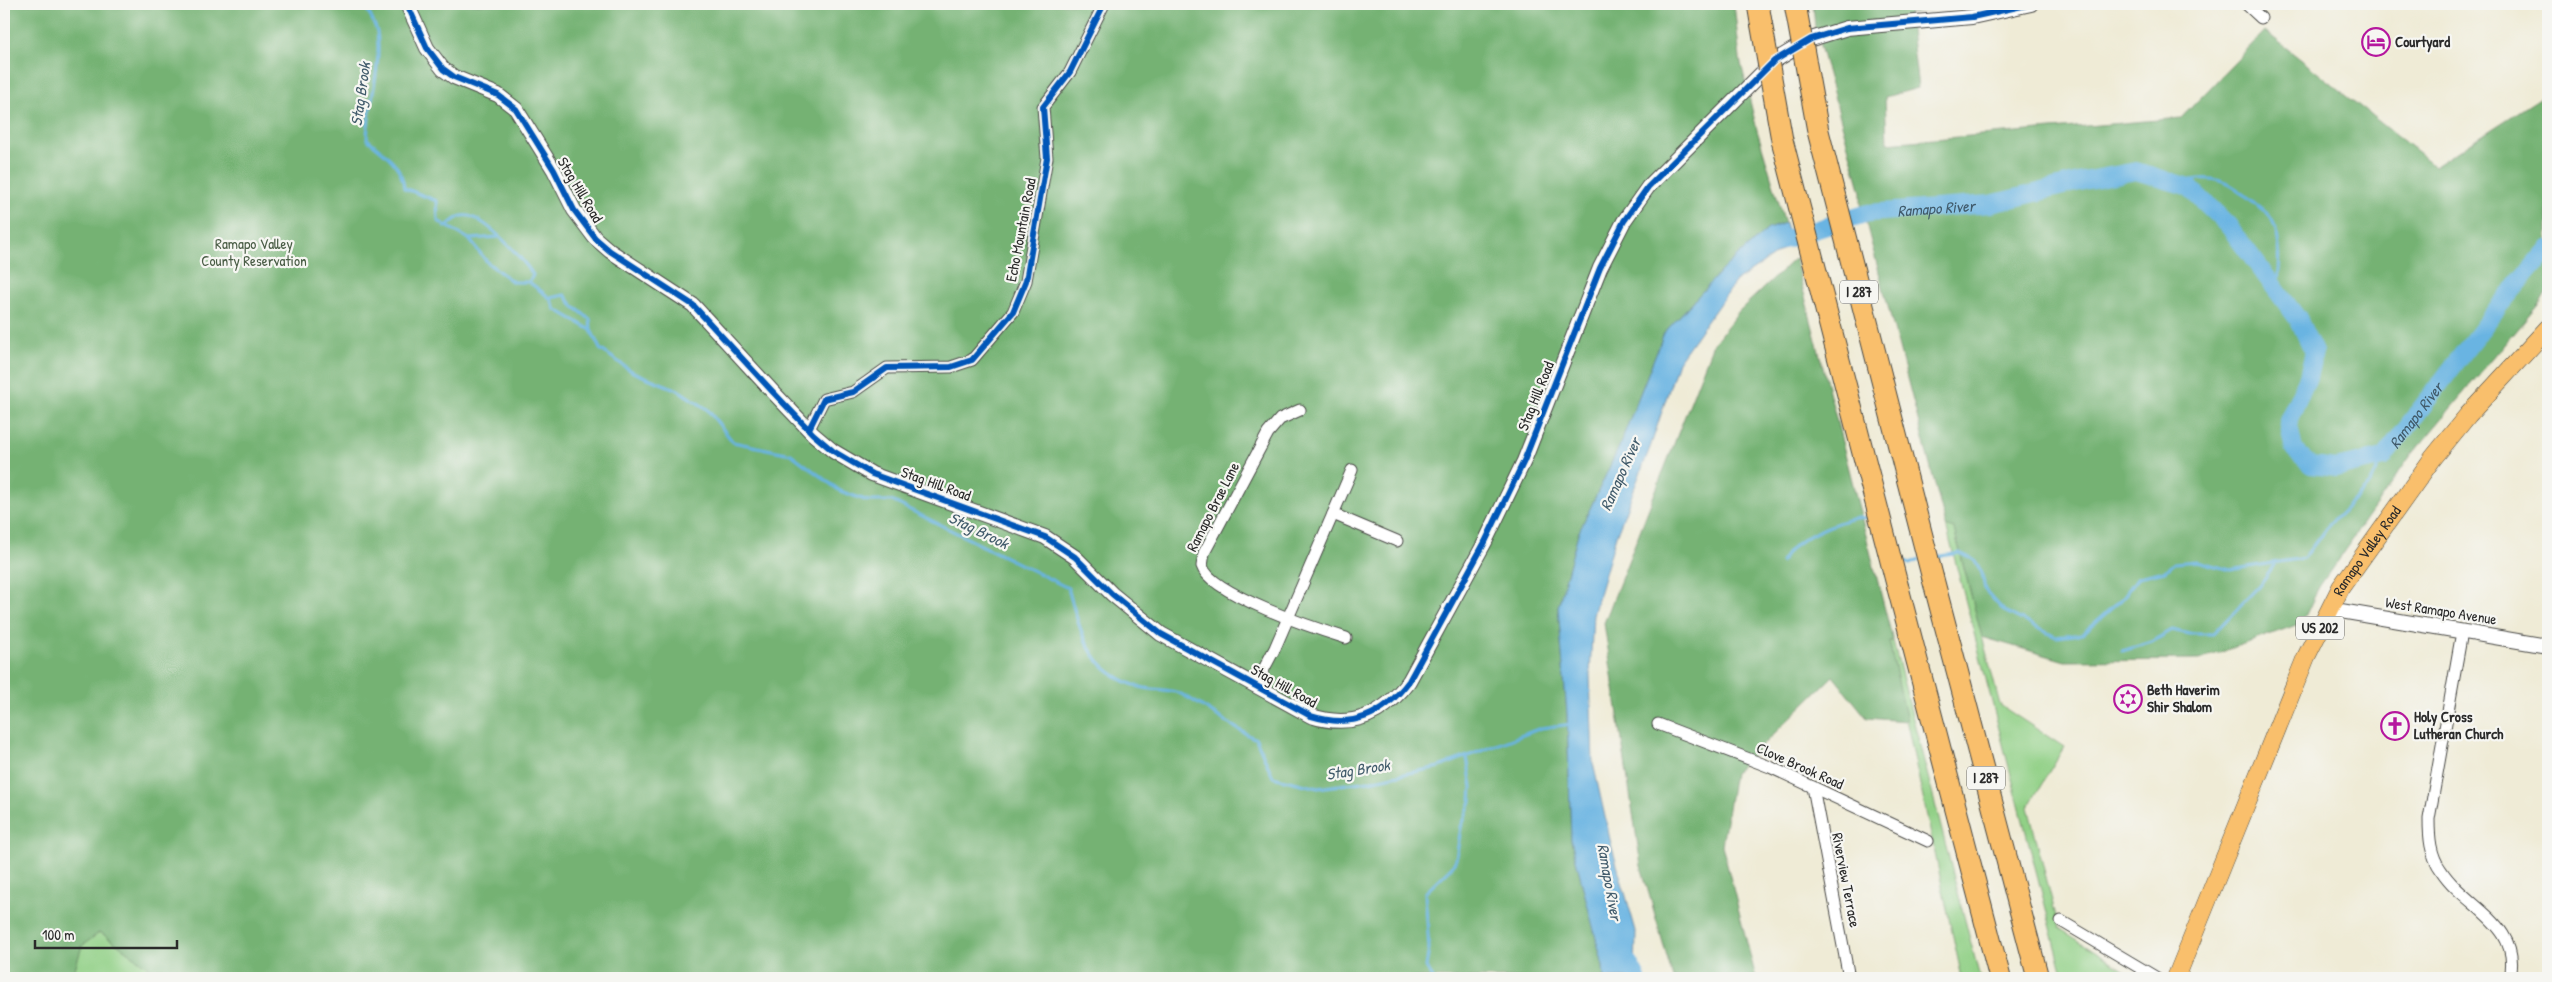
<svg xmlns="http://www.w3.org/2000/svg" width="2552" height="982" viewBox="0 0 2552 982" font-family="'Patrick Hand',sans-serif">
	<rect width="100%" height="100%" fill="#f6f6f2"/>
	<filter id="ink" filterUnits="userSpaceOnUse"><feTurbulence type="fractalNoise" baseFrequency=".02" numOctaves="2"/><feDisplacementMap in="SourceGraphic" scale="10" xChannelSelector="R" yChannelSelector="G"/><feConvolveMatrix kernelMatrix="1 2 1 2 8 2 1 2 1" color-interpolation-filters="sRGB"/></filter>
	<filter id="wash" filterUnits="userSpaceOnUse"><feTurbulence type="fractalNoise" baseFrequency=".0096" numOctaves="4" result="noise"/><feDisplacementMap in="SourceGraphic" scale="20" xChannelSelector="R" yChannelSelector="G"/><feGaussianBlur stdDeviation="1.12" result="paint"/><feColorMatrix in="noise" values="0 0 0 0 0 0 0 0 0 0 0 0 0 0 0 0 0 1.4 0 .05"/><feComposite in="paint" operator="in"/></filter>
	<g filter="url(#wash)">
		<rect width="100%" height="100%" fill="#efebd6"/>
		<g fill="#91d086" stroke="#5e7e58">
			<polygon points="1946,526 1954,529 2000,705 2064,747 2028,807 2059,928 2137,978 2064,978"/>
			<polygon points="1889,641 1893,641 1980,978 1962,978"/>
			<polygon points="100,932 164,978 72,978 82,945"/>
		</g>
		<g fill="#74b273" stroke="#506e4f">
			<polygon points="4,4 1734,4 1740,59 1757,130 1785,223 1768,229 1725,267 1664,333 1619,447 1578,534 1558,607 1567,714 1571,840 1603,966 1604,978 164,978 100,932 82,946 72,978 4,978"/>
			<polygon points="1813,4 1962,4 1909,13 1918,88 1885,97 1887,143 2181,118 2265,31 2435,166 2546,94 2548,90 2548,292 2409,458 2319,587 2302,623 2199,660 2065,661 1982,637 1954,529 1946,526 1861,204 1861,192 1815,28"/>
			<polygon points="1795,258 1893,641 1889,641 1907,721 1867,718 1833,676 1734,773 1722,845 1756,978 1673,978 1641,866 1604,623 1713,344 1739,311"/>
		</g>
		<polygon fill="#69b4e2" stroke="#4a7086" points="1785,223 1791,244 1735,282 1678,362 1651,445 1616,536 1593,615 1590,675 1593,763 1611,844 1636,931 1635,978 1604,978 1603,966 1571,840 1567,714 1558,607 1578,534 1619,447 1664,333 1725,267 1768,229"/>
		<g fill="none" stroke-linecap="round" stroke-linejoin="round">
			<g stroke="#69b4e2" stroke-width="3">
				<path d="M 364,4 C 368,12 375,23 377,32 C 382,68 368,103 367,139 C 385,154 402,164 404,188 L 437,201 L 438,221 L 469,239 L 488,263 L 513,282 L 529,282 L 550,298 L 555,309 L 591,330 L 600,349 L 633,372 L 678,390 L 707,409 L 733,442 L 791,454 L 840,491 L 868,501 L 892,501 L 1068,588 C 1081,633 1089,672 1140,687 C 1153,691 1169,688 1181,694 C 1207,707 1230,727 1256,739 L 1273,777 L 1318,788 L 1369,781 L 1439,767 L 1541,728 L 1572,724"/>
				<path d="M 2178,184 C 2214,172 2230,181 2257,205 C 2262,210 2271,215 2273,222 C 2282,244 2280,267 2277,290"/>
				<path d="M 445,227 C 450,224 456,217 462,216 C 481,211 524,260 533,275 L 529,282"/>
				<polyline points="470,239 499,237"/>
				<polyline points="550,298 565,295 573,306 590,319 591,330"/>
				<polyline points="1935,557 1960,553 1974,560 1982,573 1985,590 2004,611 2056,637 2082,634 2121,600 2138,577 2165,571 2174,563 2197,561 2230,570 2304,558 2327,527 2370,484 2384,457"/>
				<polyline points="1900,560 1910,564 1919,560"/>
				<path d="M 1781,562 C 1784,558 1787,553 1790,550 C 1803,536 1853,512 1870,519"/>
				<polyline points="2122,651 2152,642 2172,630 2189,634 2213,634 2259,586 2274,565"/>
				<polyline points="1433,978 1426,967 1429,948 1425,893 1452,867 1456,859 1461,827 1471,801 1472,787 1467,757"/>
			</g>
			<g stroke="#69b4e2" stroke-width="18">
				<path id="s1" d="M 1768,247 L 1774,243 L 1868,213 L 1991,204 L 2083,181 L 2136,171 L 2189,187 L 2228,225 L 2298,319 L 2314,352 L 2308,377 L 2288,421 L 2294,450 L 2311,465 L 2336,468 L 2384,457 L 2499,306 L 2548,249"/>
				<polyline points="1624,954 1637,978"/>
			</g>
		</g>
	</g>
	<g filter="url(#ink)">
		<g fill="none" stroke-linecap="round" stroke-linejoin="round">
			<defs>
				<g id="minor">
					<polyline points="2246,4 2261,18"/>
					<path d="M 1300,410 L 1280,419 L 1268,433 L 1204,553 L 1202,566 C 1210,594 1317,629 1346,638"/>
					<polyline points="809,429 824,399 853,392 887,368 951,367 972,360 1013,312 1026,281 1047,158 1043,107 1070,72 1104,4"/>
					<polyline points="1333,514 1397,541"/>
					<path d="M 2462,632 L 2429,819 C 2429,837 2430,855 2441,870 C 2465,908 2522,923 2510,978"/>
					<polyline points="1256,684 1275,648 1352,470"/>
					<polyline points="1658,724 1770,767 1928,841"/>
					<polyline points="1813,787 1849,978"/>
					<polyline points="2061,921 2157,978"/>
				</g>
				<g id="tertiary">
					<path d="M 407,4 L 427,48 L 443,69 L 454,77 L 498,95 L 516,109 L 554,170 L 574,210 L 595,238 L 610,251 L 693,305 L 772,391 L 813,434 L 833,451 L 872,474 L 1045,537 L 1075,557 L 1112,594 L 1161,634 L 1311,716 C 1352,729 1383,716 1409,681 L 1485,542 L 1524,461 L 1600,268 L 1624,221 L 1648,187 L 1774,61 L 1811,39 L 1847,28 L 1972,17 L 2031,4"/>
					<polyline points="2329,609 2548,646"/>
				</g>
				<g id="primary">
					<path id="s2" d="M 2176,978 L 2306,657 L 2341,587 L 2433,458 L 2468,415 L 2548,328"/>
				</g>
				<g id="motorway">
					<polyline points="1758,4 1761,22"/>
					<polyline points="1933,579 2038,978"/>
					<polyline points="1898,588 2000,978"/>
				</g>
			</defs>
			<use href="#minor" stroke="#484845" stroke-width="13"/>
			<use href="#tertiary" stroke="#484845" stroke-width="16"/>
			<use href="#primary" stroke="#484845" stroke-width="19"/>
			<use href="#motorway" stroke="#484845" stroke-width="23"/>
			<use href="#minor" stroke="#fff" stroke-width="11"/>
			<use href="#tertiary" stroke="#fff" stroke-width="14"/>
			<use href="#primary" stroke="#f9bf6c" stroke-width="18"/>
			<use href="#motorway" stroke="#f9bf6c" stroke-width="21"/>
			<defs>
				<g id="motorway-bridge">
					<polyline points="1795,4 1818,131 1933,579"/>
					<polyline points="1761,22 1782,140 1898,588"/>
				</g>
			</defs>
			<use href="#motorway-bridge" stroke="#484845" stroke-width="23" stroke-linecap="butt"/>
			<use href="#motorway-bridge" stroke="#f9bf6c" stroke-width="21"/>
			<defs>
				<g id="cycleway">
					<path d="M 407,4 L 427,48 L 443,69 L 454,77 L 498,95 L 516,109 L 554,170 L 574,210 L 595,238 L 610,251 L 693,305 L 772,391 L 813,434 L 833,451 L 872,474 L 1045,537 L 1075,557 L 1112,594 L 1161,634 L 1311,716 C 1352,729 1383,716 1409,681 L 1485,542 L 1524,461 L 1600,268 L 1624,221 L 1648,187 L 1774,61 L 1811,39 L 1847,28 L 1972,17 L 2031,4"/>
					<polyline points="809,429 824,399 853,392 887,368 951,367 972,360 1013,312 1026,281 1047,158 1043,107 1070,72 1104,4"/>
				</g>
			</defs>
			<use href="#cycleway" stroke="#f6f6f2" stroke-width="9"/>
			<use href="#cycleway" stroke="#0057b8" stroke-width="6"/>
		</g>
	</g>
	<defs>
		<symbol id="hotel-ring" viewBox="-11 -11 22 22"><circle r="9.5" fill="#f6f6f2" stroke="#b5179e" stroke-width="1.5"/><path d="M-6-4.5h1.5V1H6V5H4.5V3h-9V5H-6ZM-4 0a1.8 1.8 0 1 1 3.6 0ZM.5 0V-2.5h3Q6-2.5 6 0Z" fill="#b5179e"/></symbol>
		<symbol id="synagogue-ring" viewBox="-11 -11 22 22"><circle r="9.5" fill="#f6f6f2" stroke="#b5179e" stroke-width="1.5"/><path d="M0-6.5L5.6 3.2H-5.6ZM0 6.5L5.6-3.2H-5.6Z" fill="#b5179e"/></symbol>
		<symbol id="church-ring" viewBox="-11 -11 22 22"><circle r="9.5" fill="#f6f6f2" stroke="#b5179e" stroke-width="1.5"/><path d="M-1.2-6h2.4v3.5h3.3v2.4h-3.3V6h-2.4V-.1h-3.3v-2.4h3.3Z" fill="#b5179e"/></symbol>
	</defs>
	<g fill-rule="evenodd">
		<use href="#hotel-ring" x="2360" y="26" width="32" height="32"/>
		<use href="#synagogue-ring" x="2112" y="683" width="32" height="32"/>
		<use href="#church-ring" x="2379" y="710" width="32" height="32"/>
	</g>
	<g text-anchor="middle" stroke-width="4.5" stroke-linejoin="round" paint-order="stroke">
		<g fill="#f6f6f2" stroke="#686867" stroke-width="1">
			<rect x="1840" y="280.5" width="38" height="23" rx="4"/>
			<rect x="2296" y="616.5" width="48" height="23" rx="4"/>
			<rect x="1967" y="766.5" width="38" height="23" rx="4"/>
		</g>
		<g font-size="14" font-weight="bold" fill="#2b2b2b">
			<text x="1859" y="297">I 287</text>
			<text x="2320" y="633">US 202</text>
			<text x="1986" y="783">I 287</text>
		</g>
		<g font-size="15" font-weight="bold" fill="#2b2b2b" stroke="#f6f6f2" text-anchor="start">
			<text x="2395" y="47">Courtyard</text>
			<text x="2147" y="695">Beth Haverim<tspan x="2147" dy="17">Shir Shalom</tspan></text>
			<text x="2414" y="722">Holy Cross<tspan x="2414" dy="17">Lutheran Church</tspan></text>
		</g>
		<g font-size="15" fill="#2b2b2b" stroke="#f6f6f2">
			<text transform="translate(580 190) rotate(59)" y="5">Stag Hill Road</text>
			<text transform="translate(1021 230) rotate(-79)" y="5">Echo Mountain Road</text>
			<text transform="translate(1536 396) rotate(-68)" y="5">Stag Hill Road</text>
			<text transform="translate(936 484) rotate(20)" y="5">Stag Hill Road</text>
			<text transform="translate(1213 507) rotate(-63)" y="5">Ramapo Brae Lane</text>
			<text dy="5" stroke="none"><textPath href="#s2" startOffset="469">Ramapo Valley Road</textPath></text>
			<text transform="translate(2441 611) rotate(9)" y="5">West Ramapo Avenue</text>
			<text transform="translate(1284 686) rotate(29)" y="5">Stag Hill Road</text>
			<text transform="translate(1800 766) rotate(24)" y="5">Clove Brook Road</text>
			<text transform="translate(1846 880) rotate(79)" y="5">Riverview Terrace</text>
		</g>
		<g font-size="15" fill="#4a5d46" stroke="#f6f6f2">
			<text x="254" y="249">Ramapo Valley<tspan x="254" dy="17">County Reservation</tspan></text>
		</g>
		<g font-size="16" font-style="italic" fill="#415b6b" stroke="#f6f6f2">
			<text transform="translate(360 94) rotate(-82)" y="6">Stag Brook</text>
			<text dy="6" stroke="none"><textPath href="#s1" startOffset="174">Ramapo River</textPath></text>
			<text dy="6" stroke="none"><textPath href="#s1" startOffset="895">Ramapo River</textPath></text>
			<text transform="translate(1620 474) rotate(-66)" y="6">Ramapo River</text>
			<text transform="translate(979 530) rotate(26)" y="6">Stag Brook</text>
			<text transform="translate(1358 769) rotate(-9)" y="6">Stag Brook</text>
			<text transform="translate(1610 882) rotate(80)" y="6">Ramapo River</text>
		</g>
	</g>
	<rect width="2552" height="982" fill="none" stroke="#f6f6f2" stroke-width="20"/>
	<path d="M35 940v8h142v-8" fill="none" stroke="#2b2b2b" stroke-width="2.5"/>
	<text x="42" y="940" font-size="15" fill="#2b2b2b" stroke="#f6f6f2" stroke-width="4" paint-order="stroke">100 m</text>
</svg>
